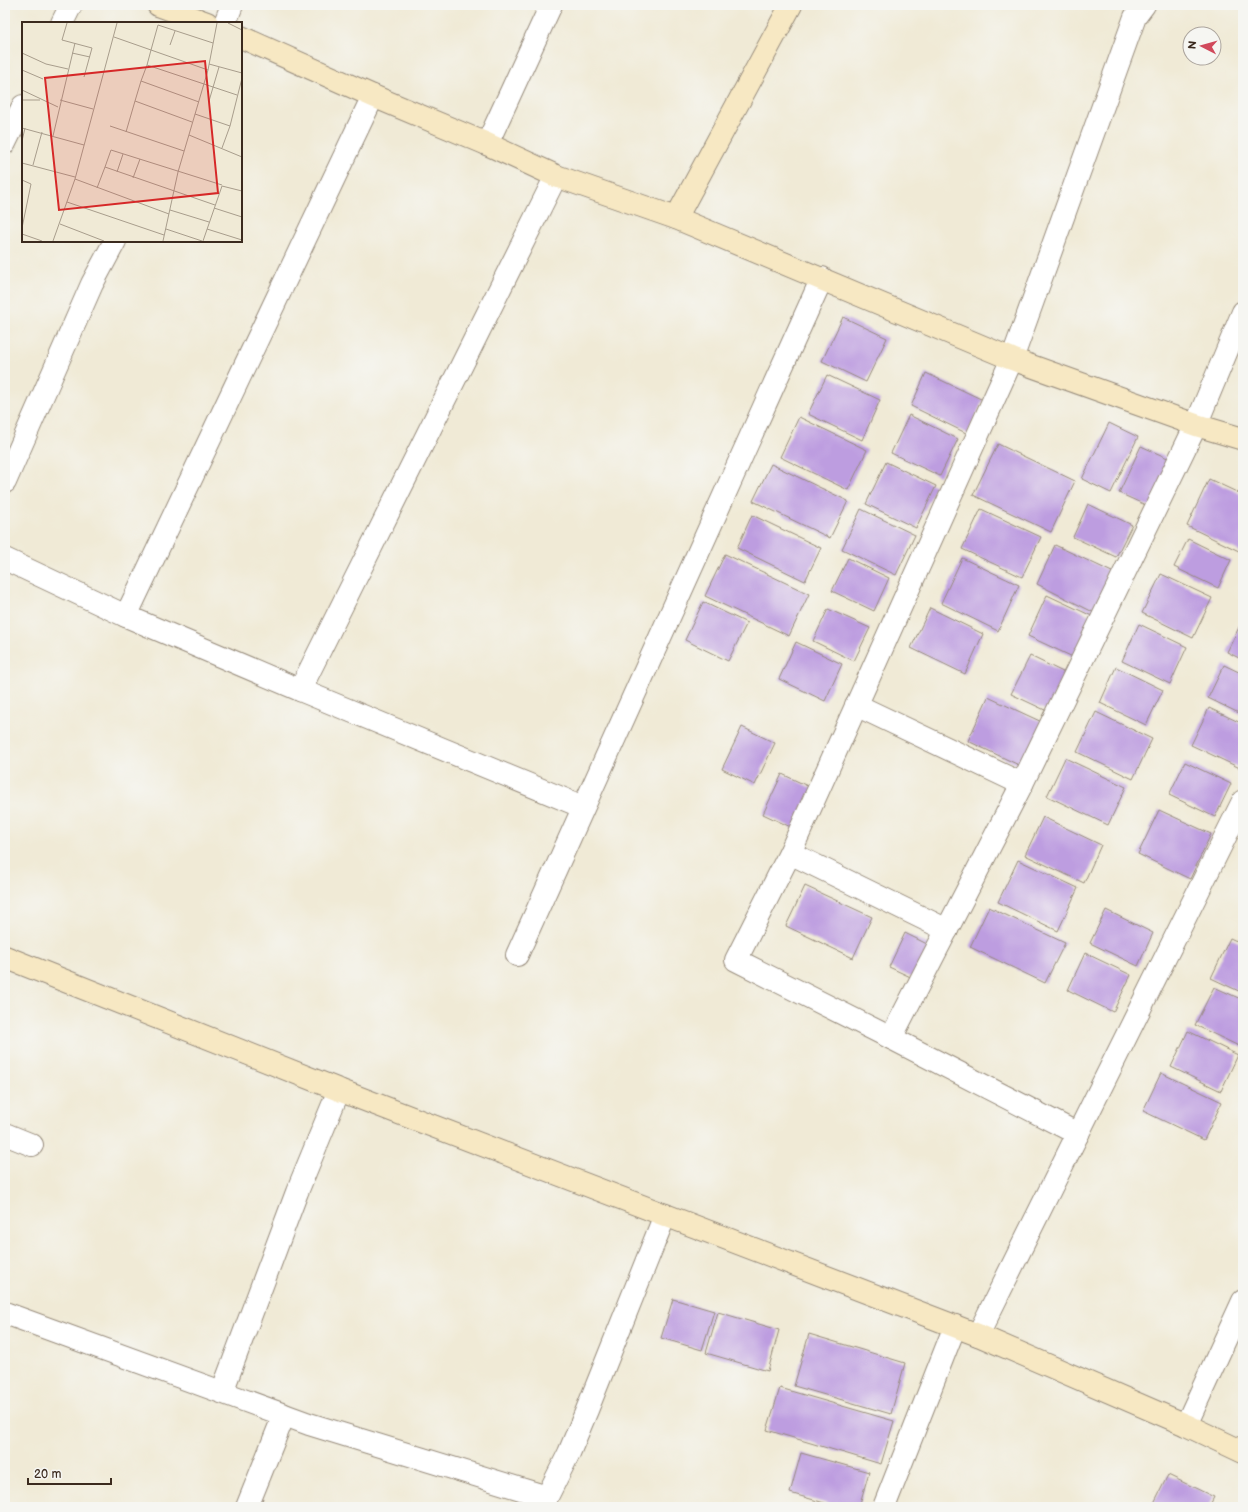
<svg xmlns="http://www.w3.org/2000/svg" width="1248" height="1512" viewBox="0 0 1248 1512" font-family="'Balsamiq Sans',sans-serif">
	<rect width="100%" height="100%" fill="#f6f6f2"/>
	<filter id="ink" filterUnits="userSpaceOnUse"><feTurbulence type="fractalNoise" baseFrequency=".025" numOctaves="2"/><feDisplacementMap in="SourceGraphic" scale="8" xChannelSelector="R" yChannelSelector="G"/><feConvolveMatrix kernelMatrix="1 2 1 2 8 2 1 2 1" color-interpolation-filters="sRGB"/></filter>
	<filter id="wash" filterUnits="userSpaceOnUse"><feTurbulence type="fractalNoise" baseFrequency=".012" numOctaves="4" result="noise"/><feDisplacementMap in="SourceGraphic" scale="16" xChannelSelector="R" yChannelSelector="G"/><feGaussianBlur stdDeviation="0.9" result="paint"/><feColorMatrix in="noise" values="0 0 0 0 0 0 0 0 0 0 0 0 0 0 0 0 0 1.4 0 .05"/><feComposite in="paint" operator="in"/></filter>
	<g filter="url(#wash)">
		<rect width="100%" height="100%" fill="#f0ead6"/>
		<g id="blocks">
			<g fill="#bd9de0">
				<polygon points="843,317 887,338 866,382 822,361"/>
				<polygon points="926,373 983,400 968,434 911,406"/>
				<polygon points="827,375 880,400 862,440 808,414"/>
				<polygon points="909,415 958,439 940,476 891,453"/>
				<polygon points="799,417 867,450 848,490 780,457"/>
				<polygon points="1109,423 1138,437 1111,493 1082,479"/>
				<polygon points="998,444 1075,481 1051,532 973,495"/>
				<polygon points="1141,446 1172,460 1150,507 1119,493"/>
				<polygon points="886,462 936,486 916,528 866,504"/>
				<polygon points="771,464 848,501 830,538 753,501"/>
				<polygon points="1209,479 1243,495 1243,553 1187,526"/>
				<polygon points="1088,504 1132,525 1116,557 1073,537"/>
				<polygon points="861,509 915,535 896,575 842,549"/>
				<polygon points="981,509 1041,537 1022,577 962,549"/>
				<polygon points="752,515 821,548 805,581 737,548"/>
				<polygon points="1188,539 1231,560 1218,588 1174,567"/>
				<polygon points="1055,545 1114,573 1095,613 1037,584"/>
				<polygon points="725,554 809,594 789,636 705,596"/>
				<polygon points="848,558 889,578 874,611 832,591"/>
				<polygon points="962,558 1019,585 998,631 941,603"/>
				<polygon points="1161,574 1212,598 1193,638 1142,613"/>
				<polygon points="1047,595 1094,617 1075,658 1028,636"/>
				<polygon points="703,602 747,623 728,661 685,640"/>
				<polygon points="930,608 983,634 965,674 911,648"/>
				<polygon points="828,609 870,628 854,661 813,641"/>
				<polygon points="1243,619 1243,660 1227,652"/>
				<polygon points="1139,624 1187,647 1170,684 1122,661"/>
				<polygon points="796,642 842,664 825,701 779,679"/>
				<polygon points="1030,656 1065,673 1047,711 1011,694"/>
				<polygon points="1224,665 1243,674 1243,715 1208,698"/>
				<polygon points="1116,667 1163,690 1146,725 1100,703"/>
				<polygon points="988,697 1044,723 1023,767 968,741"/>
				<polygon points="1209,708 1243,724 1242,769 1191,745"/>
				<polygon points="1096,712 1152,739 1133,779 1077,752"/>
				<polygon points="742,727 775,743 755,785 722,769"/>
				<polygon points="1065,758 1126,787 1108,825 1047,796"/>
				<polygon points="1185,762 1231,784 1215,817 1169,795"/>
				<polygon points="782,774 816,790 797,830 763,814"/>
				<polygon points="1159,810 1211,834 1190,879 1138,854"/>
				<polygon points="1043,817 1101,845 1084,883 1025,855"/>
				<polygon points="1018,860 1078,888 1058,931 998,902"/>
				<polygon points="805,886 872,917 853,958 786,926"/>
				<polygon points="989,907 1065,943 1045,983 970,947"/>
				<polygon points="1106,910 1153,933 1138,966 1090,943"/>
				<polygon points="905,933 933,947 917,980 889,967"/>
				<polygon points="1230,938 1243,944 1243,993 1211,978"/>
				<polygon points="1085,953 1131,975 1113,1012 1068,990"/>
				<polygon points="1214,987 1243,1000 1243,1048 1195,1025"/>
				<polygon points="1188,1031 1238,1055 1221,1091 1171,1067"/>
				<polygon points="1161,1073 1222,1102 1204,1140 1143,1111"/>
				<polygon points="673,1299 714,1311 702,1350 661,1338"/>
				<polygon points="718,1312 779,1330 768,1371 706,1353"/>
				<polygon points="809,1334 905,1363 891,1414 794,1386"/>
				<polygon points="780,1388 894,1421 881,1464 767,1430"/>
				<polygon points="801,1453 869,1472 859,1507 838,1507 790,1493"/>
				<polygon points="1168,1475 1214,1497 1209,1507 1152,1507"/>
			</g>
		</g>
	</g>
	<g filter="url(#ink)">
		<use href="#blocks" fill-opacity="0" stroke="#968a7a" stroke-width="1"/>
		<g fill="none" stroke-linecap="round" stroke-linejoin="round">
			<defs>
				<g id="street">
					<polyline points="1144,5 1135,17 1012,359 790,853 736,960 891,1038 1022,784 1196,425 1243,312"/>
					<polyline points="62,23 71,5"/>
					<polyline points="225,23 232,5"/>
					<polyline points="5,143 23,106"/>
					<polyline points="487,144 551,5"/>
					<polyline points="556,176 300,690 583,807"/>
					<polyline points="5,482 92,284 115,241"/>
					<polyline points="5,559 126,616"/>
					<polyline points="300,690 126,616 373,96"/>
					<polyline points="856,705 1022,784"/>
					<polyline points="790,853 947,930"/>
					<polyline points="517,955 822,278"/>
					<polyline points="891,1038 1078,1134"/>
					<polyline points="5,1134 32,1145"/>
					<polyline points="5,1313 309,1424 547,1497"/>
					<polyline points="978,1335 1243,801"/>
					<polyline points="222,1392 297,1192 339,1090"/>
					<polyline points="1186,1425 1243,1301"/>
					<polyline points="247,1507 284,1415"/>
					<polyline points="542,1507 569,1453 587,1410 665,1215"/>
					<polyline points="884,1507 955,1326"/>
				</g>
				<g id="secondary">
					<polyline points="158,5 207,23"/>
					<polyline points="241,37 373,96 487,144 556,176 676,218 1012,359 1196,425 1243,439"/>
					<polyline points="676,218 791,5"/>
					<polyline points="5,957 339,1090 978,1335 1186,1425 1243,1452"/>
				</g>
			</defs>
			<use href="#street" stroke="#968a7a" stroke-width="24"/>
			<use href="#secondary" stroke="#968a7a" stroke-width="24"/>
			<use href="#street" stroke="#fff" stroke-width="22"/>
			<use href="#secondary" stroke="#f7e8c3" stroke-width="22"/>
		</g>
	</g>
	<g transform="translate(22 22)">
		<rect width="220" height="220" fill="#f0ead6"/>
		<path fill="none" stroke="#a89d8c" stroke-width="1" d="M 45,1 L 40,18 L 70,26 L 62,55M 206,1 L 220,8M 92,15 L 129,28 L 136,3 L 191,21M 148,23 L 153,9M 0,31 L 24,42 L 46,47M 50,31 L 68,35M 187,42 L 220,51M 125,43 L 129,28 L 186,48M 0,48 L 21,57M 119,59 L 125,43 L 215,73M 0,68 L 36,85M 0,78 L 18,78M 38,78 L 71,87M 113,79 L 119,59 L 177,80M 187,79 L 197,45M 173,92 L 208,104 L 220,56M 88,104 L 162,129M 0,106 L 62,123M 104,110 L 113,79 L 170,100M 167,113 L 220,135M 31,114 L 53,21M 0,119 L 3,106M 200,126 L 208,104M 0,141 L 53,155M 11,143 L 20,110M 95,150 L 101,132M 111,156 L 118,137M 53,157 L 147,192M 0,158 L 9,162 L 0,206M 75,166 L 83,145M 45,180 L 142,213M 193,183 L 83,145 L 89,128 L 200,163M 192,186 L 220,195M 148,188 L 187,200M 38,202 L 82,219M 144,207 L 180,219M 185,207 L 220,218M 0,212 L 20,219M 31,219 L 53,157 L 95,1M 141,219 L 156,150 L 186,48 L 195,1M 181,219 L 200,164 L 220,169"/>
		<path fill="#d62828" fill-opacity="0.15" stroke="#d62828" stroke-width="2" d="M 183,39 L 196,171 L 37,188 L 23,56 Z"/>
		<rect width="220" height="220" fill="none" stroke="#3b2a1e" stroke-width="2"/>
	</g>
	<rect width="1248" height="1512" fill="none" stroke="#f6f6f2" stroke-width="20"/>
	<g transform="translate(1202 46) rotate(276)"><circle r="19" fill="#f6f6f2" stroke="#aba49d"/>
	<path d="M0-3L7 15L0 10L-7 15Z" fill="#d1495b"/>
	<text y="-6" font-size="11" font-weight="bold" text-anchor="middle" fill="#3b2a1e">N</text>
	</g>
	<path d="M28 1478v6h83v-6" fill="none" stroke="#3b2a1e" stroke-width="2"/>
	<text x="34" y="1478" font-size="12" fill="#3b2a1e" stroke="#f6f6f2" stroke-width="3" paint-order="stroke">20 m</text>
</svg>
